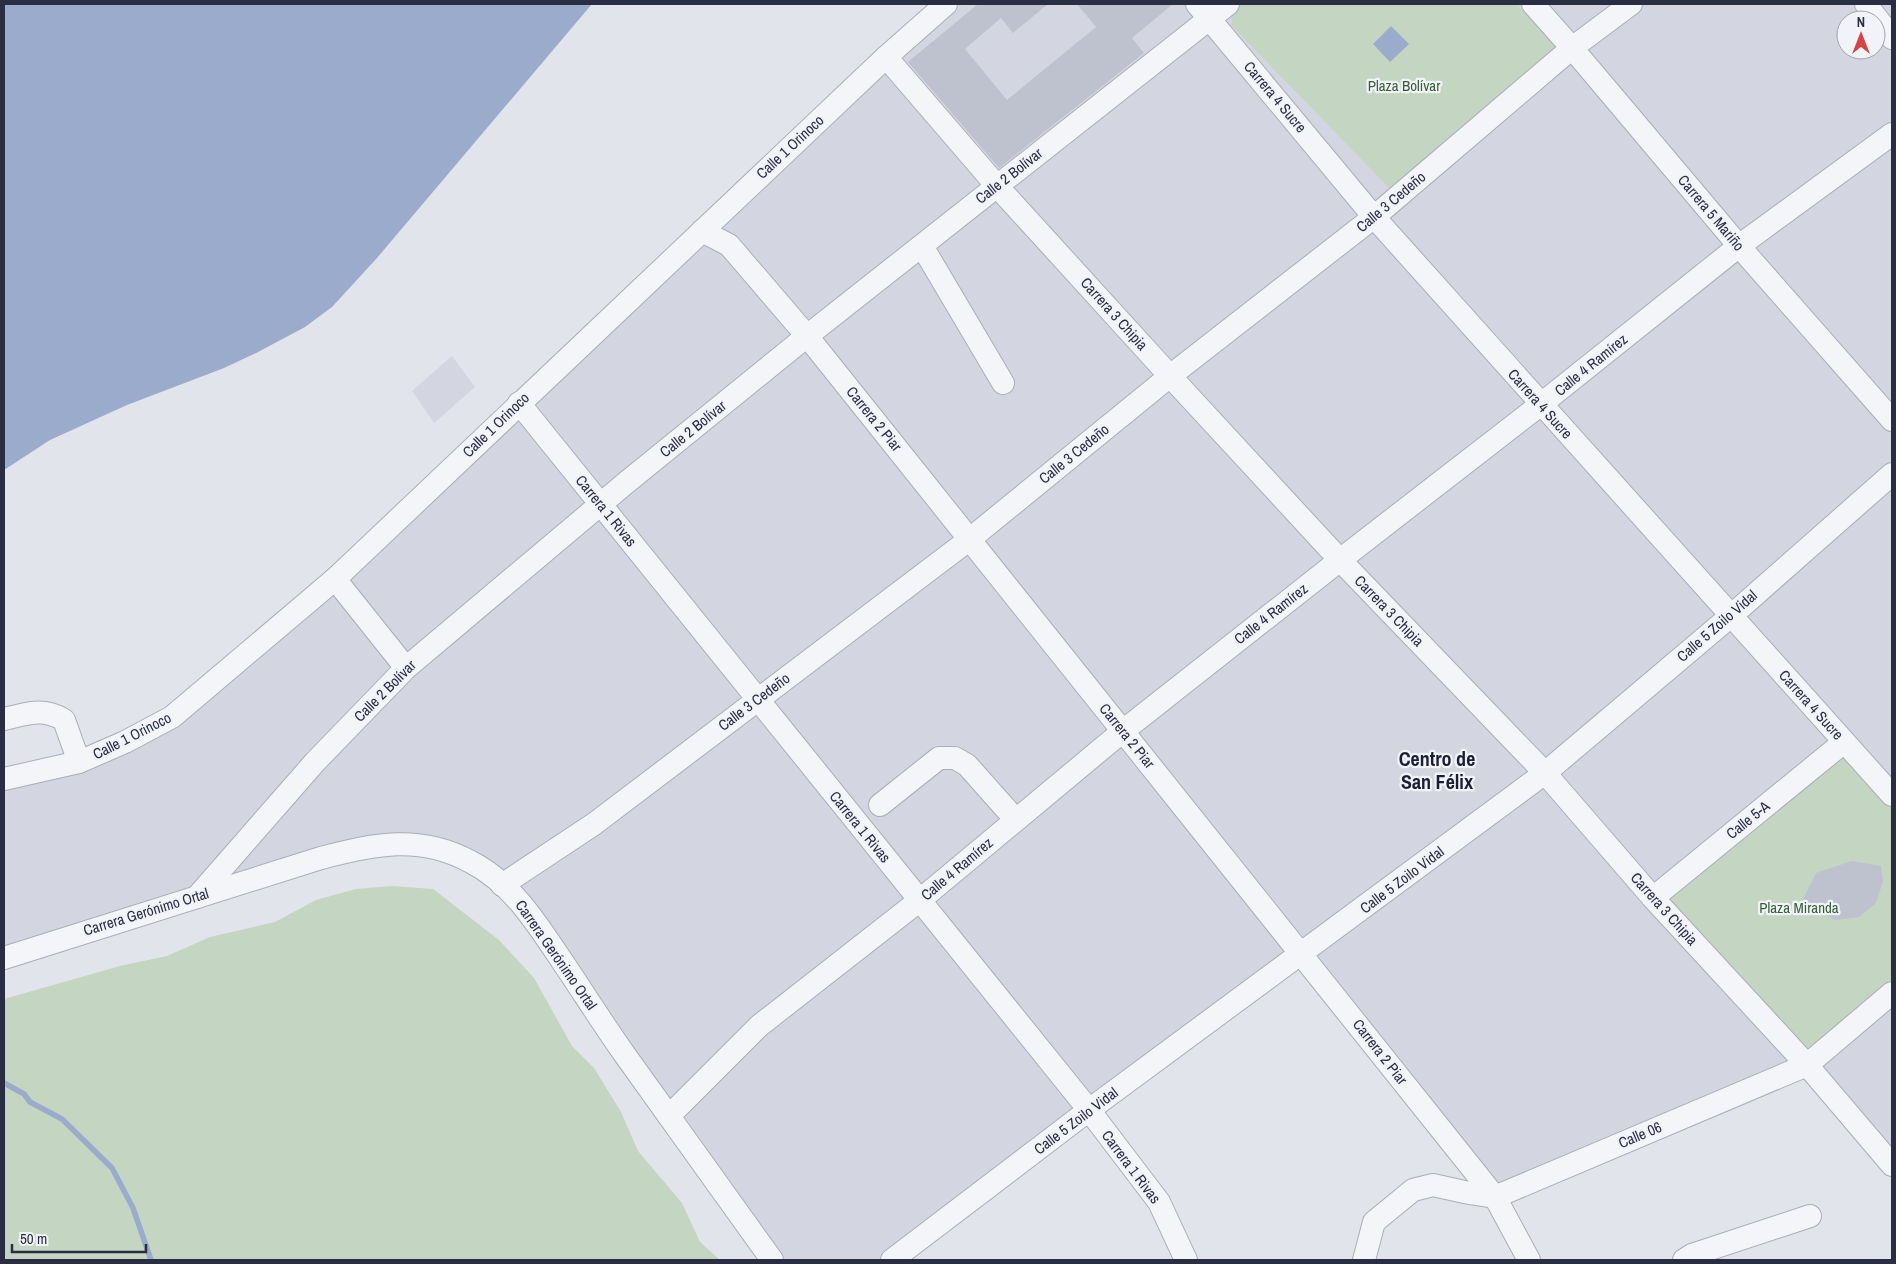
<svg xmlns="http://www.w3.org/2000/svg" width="1896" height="1264" viewBox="0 0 1896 1264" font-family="'Archivo Narrow',sans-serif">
	<rect width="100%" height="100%" fill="#e1e4eb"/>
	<g fill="#d3d6e0" fill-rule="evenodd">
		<path d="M 949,4 L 1892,4 L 1892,1165 L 1807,1065 L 1495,1197 L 1302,954 L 893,1260 L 772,1260 L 502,885 L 400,843 L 4,958 L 4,779 L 172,717 ZM 1846,20 L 1876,20 L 1876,50 L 1846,50 Z"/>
		<polygon points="452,356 475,387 434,423 412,391"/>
	</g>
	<g fill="#c4d5c2">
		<polygon points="1239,4 1517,4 1571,61 1396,195 1232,26 1231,10"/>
		<polygon points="1844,751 1892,806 1892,985 1808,1056 1661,899"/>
		<polygon points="392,886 433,889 499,940 534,978 572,1046 594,1068 621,1112 638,1151 682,1203 700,1242 720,1260 4,1260 4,999 120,966 167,956 210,937 275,922 316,900 356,889"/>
	</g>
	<g fill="#9babcc">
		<polygon points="4,4 592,4 377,258 332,307 305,327 258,352 224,368 127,405 50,440 4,470"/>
		<polygon points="1391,26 1409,44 1390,62 1373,44"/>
	</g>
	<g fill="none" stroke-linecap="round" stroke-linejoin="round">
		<polyline stroke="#9babcc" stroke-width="5.5" points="4,1083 24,1094 30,1102 62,1119 112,1168 133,1208 151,1260"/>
	</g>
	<g fill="#bec2ce">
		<polygon points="978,4 1048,4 1013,33 1001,18 965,49 1007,100 1096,27 1077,4 1173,4 1132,38 1144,53 999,168 908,62"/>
		<polygon points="1852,861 1881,866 1883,881 1876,903 1859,917 1835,920 1812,908 1803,899 1816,873"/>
	</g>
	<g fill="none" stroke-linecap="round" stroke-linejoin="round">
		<defs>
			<g id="minor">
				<polyline points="1197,4 1374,217 1892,795"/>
				<polyline points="1533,4 1572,48 1739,246 1892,420"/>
				<polyline points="1866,4 1892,38"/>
				<polyline points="886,57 997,186 1170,376 1340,560 1545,773 1653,898 1807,1065 1892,1165"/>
				<polyline points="702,231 729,245 807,336 1495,1197 1529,1260"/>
				<polyline points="922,246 1003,383"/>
				<polyline points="519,403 1089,1110 1159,1202 1186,1260"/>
				<polyline points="335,579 406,668"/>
				<path d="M 4,719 C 27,714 42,707 64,720 L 79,762"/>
				<polyline points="4,779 79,762 125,742 172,717 335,579 886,57 946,4"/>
				<polyline points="880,805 939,758 955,758 967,765 1015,819"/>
				<polyline points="502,885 594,824 970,539 1170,376 1374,217 1572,48 1631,4"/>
				<polyline points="197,897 315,762 406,668 627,482 807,336 1228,4"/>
				<polyline points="1653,898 1844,742"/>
				<path d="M 4,958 L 321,858 C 374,844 420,834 471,862 C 512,883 537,924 562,961 C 583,992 603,1024 625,1055 C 674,1123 723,1192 772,1260"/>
				<polyline points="669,1116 759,1026 920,900 1123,731 1340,560 1540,405 1739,246 1892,134"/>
				<polyline points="892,1260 1089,1110 1545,773 1732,615 1892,474"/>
				<polyline points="1364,1260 1374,1222 1413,1190 1433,1185 1469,1193 1495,1197 1807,1065 1892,993"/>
				<polyline points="1684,1260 1692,1255 1810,1216"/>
			</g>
		</defs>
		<use href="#minor" stroke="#aaadb9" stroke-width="24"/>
		<use href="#minor" stroke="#f4f5f9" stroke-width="22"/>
	</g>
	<g text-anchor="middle" stroke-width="4.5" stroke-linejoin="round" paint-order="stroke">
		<g font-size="15" fill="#375f36" stroke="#f1f3f8">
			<text x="1404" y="91">Plaza Bolívar</text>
			<text x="1799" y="913">Plaza Miranda</text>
		</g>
		<g font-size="15" fill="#292e43" stroke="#f1f3f8">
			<text transform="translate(1275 97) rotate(50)" y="5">Carrera 4 Sucre</text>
			<text transform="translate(790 147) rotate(-43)" y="5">Calle 1 Orinoco</text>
			<text transform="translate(1009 176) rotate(-38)" y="5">Calle 2 Bolívar</text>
			<text transform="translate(1391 202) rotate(-40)" y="5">Calle 3 Cedeño</text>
			<text transform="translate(1711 213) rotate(50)" y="5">Carrera 5 Mariño</text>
			<text transform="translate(1114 314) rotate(48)" y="5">Carrera 3 Chipia</text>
			<text transform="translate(1591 365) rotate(-39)" y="5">Calle 4 Ramírez</text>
			<text transform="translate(1540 404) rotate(48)" y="5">Carrera 4 Sucre</text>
			<text transform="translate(874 419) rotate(51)" y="5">Carrera 2 Piar</text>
			<text transform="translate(496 425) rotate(-44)" y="5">Calle 1 Orinoco</text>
			<text transform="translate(693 429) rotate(-39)" y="5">Calle 2 Bolívar</text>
			<text transform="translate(1074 454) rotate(-39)" y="5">Calle 3 Cedeño</text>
			<text transform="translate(606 511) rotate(51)" y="5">Carrera 1 Rivas</text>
			<text transform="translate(1389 611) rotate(46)" y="5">Carrera 3 Chipia</text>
			<text transform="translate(1271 614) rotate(-38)" y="5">Calle 4 Ramírez</text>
			<text transform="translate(1717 626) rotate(-41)" y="5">Calle 5 Zoilo Vidal</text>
			<text transform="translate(385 691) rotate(-45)" y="5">Calle 2 Bolívar</text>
			<text transform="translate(754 702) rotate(-37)" y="5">Calle 3 Cedeño</text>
			<text transform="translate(1811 705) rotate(48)" y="5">Carrera 4 Sucre</text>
			<text transform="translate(132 736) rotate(-27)" y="5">Calle 1 Orinoco</text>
			<text transform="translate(1127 736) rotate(51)" y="5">Carrera 2 Piar</text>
			<text transform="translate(1748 820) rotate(-39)" y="5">Calle 5-A</text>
			<text transform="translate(860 827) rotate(51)" y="5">Carrera 1 Rivas</text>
			<text transform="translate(957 869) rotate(-40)" y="5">Calle 4 Ramírez</text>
			<text transform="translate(1402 880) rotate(-37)" y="5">Calle 5 Zoilo Vidal</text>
			<text transform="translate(1664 909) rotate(48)" y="5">Carrera 3 Chipia</text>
			<text transform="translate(146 912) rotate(-17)" y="5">Carrera Gerónimo Ortal</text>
			<text transform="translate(556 955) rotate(55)" y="5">Carrera Gerónimo Ortal</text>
			<text transform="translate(1380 1052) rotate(52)" y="5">Carrera 2 Piar</text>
			<text transform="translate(1076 1121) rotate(-37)" y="5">Calle 5 Zoilo Vidal</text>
			<text transform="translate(1640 1135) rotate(-23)" y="5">Calle 06</text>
			<text transform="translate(1131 1167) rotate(53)" y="5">Carrera 1 Rivas</text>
		</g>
		<g font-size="20" font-weight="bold" fill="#1b1f34" stroke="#f1f3f8">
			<text x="1437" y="766">Centro de<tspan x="1437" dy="23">San Félix</tspan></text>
		</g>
	</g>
	<rect width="1896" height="1264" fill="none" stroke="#292e43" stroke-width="10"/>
	<g transform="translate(1861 35)"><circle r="24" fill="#f1f3f8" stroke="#a1a4b0"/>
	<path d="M0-4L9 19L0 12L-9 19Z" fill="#d34543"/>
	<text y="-8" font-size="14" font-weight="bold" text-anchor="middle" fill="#292e43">N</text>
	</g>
	<path d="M12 1244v8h134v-8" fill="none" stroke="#292e43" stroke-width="2.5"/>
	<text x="20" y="1244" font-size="15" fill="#292e43" stroke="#f1f3f8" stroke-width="4" paint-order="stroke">50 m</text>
</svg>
